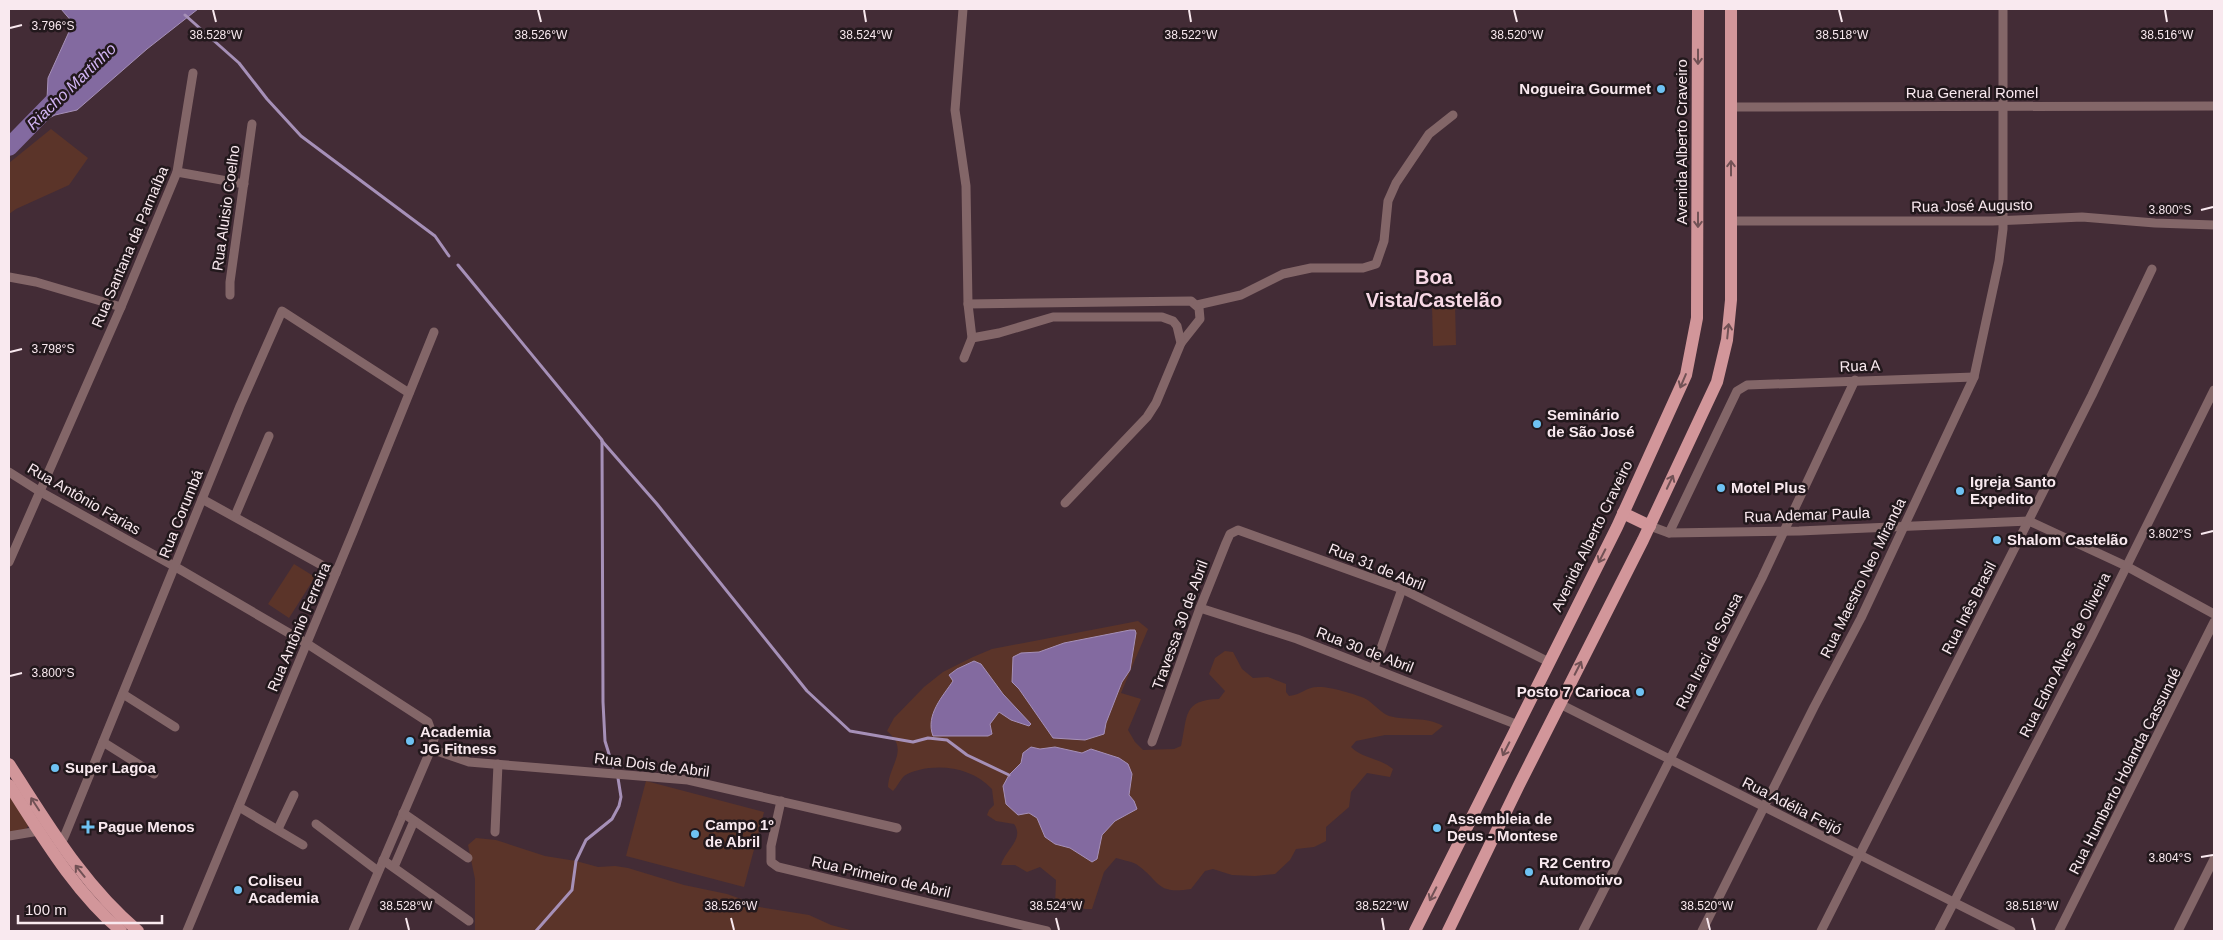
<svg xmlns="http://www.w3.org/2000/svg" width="2223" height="940" viewBox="0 0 2223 940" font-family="Arial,sans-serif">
	<rect width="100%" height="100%" fill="#432c36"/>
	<g fill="#5b3429">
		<polygon points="51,129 88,158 69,185 16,209 9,214 9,163"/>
		<polygon points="1455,303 1456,345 1433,346 1432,304"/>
		<polygon points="294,564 315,577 289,618 268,604"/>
		<path d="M 1138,621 L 1148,629 L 1121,693 L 1141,699 L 1128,730 L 1135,742 L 1143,750 L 1174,749 L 1181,746 C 1188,716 1182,700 1219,699 L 1225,691 L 1209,674 L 1215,658 L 1225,651 L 1233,652 L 1242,669 L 1253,678 L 1268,677 L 1286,684 L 1286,692 L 1289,696 C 1301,695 1306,687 1318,687 C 1328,686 1355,694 1364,698 C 1373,702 1379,712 1389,716 C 1407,721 1426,716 1443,726 L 1432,735 L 1385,735 L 1356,741 L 1351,747 C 1361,758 1380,758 1393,769 L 1390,777 L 1367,773 L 1351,792 L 1349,807 L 1326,827 L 1326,841 L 1314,847 L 1296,849 L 1290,860 L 1275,874 L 1255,876 L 1232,875 L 1213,869 L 1205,871 L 1191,889 C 1155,895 1160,880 1136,864 C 1130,861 1122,860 1116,858 L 1104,872 L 1092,909 L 1085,909 L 1070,902 L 1055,906 L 1056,880 L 1040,867 L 1027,872 L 1015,865 L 1001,865 C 1005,850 1025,839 1014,824 L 996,821 L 987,815 L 989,810 L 994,805 L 992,789 C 973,769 944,764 919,770 C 914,771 908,773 904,776 C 900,780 897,787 893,791 L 888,787 C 889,764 910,750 887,731 L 894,718 L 924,687 L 943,672 L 973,657 L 992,649 Z"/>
		<polygon points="646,781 764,812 744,887 626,856"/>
		<polygon points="9,792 30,823 26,829 9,832"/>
		<polygon points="476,838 496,840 545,856 576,861 598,867 615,866 628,868 684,885 727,894 744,900 753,906 809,915 831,925 854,931 475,931 475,879 468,845"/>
	</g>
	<g fill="#836aa0" stroke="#a690b8">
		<polygon points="61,9 198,9 147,49 77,110 55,115 35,125 47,99 48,78 73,23"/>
		<polygon points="1130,630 1135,630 1136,633 1130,670 1122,682 1106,723 1104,734 1085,740 1053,738 1019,689 1012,682 1013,657 1021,653 1039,652 1064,643"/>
		<path d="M 974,661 L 981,664 L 1003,694 L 1031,724 L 1029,726 L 1011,720 L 999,712 L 990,724 L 992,734 L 988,736 L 933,736 C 925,715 943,696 953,681 L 949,675 L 957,669 Z"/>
		<polygon points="1031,747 1040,749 1055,747 1082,753 1091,749 1119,758 1128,764 1132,774 1129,795 1134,801 1137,809 1115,821 1102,835 1097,859 1092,862 1070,848 1055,844 1045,837 1037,818 1029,813 1018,815 1006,804 1003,786 1009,775 1021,763 1023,753"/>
	</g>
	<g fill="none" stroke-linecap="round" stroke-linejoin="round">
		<g stroke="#a690b8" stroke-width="3">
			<polyline points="185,15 239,63 267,99 301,136 435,236 449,256"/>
			<polyline points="458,265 602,440 603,702 605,741 613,767"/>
			<polyline points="602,441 657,504 807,691 850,731 913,742 928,738 947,740 967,755 1009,775"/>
			<polyline points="536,931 572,890 576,861 586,840 612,819 619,806 621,797 618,778"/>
		</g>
		<polyline stroke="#836aa0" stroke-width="18" points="9,147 54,101"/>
		<g stroke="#836668" stroke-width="9">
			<polyline points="963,9 955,110 966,186 968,304 972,338 964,358"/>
			<polyline points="1731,107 2214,106"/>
			<polyline points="177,172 244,184"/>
			<polyline points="1730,221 1993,221 2082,217 2155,223 2214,225"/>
			<polyline points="9,277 36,282 121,307"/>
			<polyline points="230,295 230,282 252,124"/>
			<polyline points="968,304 1191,301 1199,308 1200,319 1181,343"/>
			<polyline points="1197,305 1241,295 1283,274 1311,268 1363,268 1376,264 1384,241 1388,201 1396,183 1429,134 1453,115"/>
			<polyline points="972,338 999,333 1053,317 1162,317 1173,321 1177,326 1181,343 1156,403 1147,417 1065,503"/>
			<polyline points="9,472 39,491 174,566 306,643 428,722 434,739 431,749 353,931"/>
			<polyline points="202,499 336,573"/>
			<polyline points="235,516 269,436"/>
			<polyline points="1650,526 1669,533 1799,531 2029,521 2126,566 2214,614"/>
			<polyline points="1669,533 1737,391 1747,385 1974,377"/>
			<polyline points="9,562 121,307 177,172 193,73"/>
			<polyline points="1200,608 1297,639 1518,725"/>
			<polyline points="1374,668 1402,589"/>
			<polyline points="123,694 175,727"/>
			<polyline points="1560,704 2011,931"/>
			<polyline points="103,742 154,774"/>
			<polyline points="1152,742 1200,608 1226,543 1230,534 1238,530 1402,589 1549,662"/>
			<polyline points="431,749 469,762 688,780 897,828"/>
			<polyline points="781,801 771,846 771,862 778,867 1047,931"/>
			<polyline points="239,807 303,845"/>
			<polyline points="403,813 468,858"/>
			<polyline points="316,824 378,871"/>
			<polyline points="278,829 294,795"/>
			<polyline points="495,832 498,764"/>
			<polyline points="9,836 39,831 42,833"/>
			<polyline points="58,842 61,844 65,835 240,406 282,311 409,393"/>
			<polyline points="383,860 469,921"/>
			<polyline points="394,867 414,821"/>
			<polyline points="187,931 353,532 434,332"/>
			<polyline points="1583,931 1762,578 1855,380"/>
			<polyline points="1702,931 1814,707 1861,618 1974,377 1999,261 2003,229 2003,9"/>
			<polyline points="1821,931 2092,395 2152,269"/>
			<polyline points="1939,931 2092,636 2214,390"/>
			<polyline points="2059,931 2214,622"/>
			<polyline points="2178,931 2214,859"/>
		</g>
		<g stroke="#d2969a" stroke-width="12">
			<polyline points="1623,513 1650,526"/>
			<path d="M 9,764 C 48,824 83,885 138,931"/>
			<path d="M 9,785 C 42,836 74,891 121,931"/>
			<polyline points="1415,931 1617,527 1686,375 1697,318 1698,9"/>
			<polyline points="1448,931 1519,785 1643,540 1717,382 1727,340 1731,300 1731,9"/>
		</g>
	</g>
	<defs><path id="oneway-shaft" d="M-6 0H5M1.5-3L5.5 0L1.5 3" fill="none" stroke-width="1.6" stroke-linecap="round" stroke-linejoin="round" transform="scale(1.25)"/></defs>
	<g stroke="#715155">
		<use href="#oneway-shaft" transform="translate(1698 57) rotate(90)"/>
		<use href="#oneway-shaft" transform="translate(1731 168) rotate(-90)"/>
		<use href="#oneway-shaft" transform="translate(1698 220) rotate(90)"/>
		<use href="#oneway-shaft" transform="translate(1728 331) rotate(-84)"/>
		<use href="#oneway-shaft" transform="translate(1683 381) rotate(113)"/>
		<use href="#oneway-shaft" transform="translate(1670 482) rotate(-65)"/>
		<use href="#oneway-shaft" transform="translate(1602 556) rotate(117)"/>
		<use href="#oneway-shaft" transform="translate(1578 668) rotate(-63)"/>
		<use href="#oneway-shaft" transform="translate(1506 749) rotate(117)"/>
		<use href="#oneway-shaft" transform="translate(35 804) rotate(-123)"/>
		<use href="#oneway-shaft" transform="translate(80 871) rotate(-129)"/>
		<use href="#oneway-shaft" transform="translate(1433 894) rotate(117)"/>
	</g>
	<path fill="none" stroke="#f9e9ef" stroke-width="2" d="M 213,10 L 216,22M 538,10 L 541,22M 864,10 L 866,22M 1189,10 L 1191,22M 1514,10 L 1517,22M 1839,10 L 1842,22M 2165,10 L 2167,22M 10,28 L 22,25M 2201,210 L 2213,207M 10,352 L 22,349M 2201,534 L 2213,531M 10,676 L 22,673M 2201,857 L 2213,855M 406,918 L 409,930M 731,918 L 734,930M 1056,918 L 1059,930M 1382,918 L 1384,930M 1707,918 L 1710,930M 2032,918 L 2035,930"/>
	<g fill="#6ec2f3" stroke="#22181c" stroke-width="2">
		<circle cx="1661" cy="89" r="5"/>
		<circle cx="1537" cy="424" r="5"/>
		<circle cx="1721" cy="488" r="5"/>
		<circle cx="1960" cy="491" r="5"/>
		<circle cx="1997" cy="540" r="5"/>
		<circle cx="1640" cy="692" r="5"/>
		<circle cx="410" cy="741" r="5"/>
		<circle cx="55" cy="768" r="5"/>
		<path d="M85.5 819.5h5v5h5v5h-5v5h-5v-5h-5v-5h5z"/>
		<circle cx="1437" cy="828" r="5"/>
		<circle cx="695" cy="834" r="5"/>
		<circle cx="1529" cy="872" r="5"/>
		<circle cx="238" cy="890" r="5"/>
	</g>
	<g text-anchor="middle" stroke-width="5" stroke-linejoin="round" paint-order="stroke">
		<g font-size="15" font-weight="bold" fill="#f9e9ef" stroke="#22181c" text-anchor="start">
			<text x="1651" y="94" text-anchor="end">Nogueira Gourmet</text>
			<text x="1547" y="420">Seminário<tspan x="1547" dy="17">de São José</tspan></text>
			<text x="1970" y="487">Igreja Santo<tspan x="1970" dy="17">Expedito</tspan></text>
			<text x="1731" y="493">Motel Plus</text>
			<text x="2007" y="545">Shalom Castelão</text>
			<text x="1630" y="697" text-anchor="end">Posto 7 Carioca</text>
			<text x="420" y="737">Academia<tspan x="420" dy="17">JG Fitness</tspan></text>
			<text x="65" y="773">Super Lagoa</text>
			<text x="1447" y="824">Assembleia de<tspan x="1447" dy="17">Deus - Montese</tspan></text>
			<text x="705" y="830">Campo 1º<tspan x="705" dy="17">de Abril</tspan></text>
			<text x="98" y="832">Pague Menos</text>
			<text x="1539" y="868">R2 Centro<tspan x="1539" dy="17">Automotivo</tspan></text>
			<text x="248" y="886">Coliseu<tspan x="248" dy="17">Academia</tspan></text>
		</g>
		<g font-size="15" fill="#f9e9ef" stroke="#22181c">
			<text x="1972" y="98">Rua General Romel</text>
			<text transform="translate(1682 142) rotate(-90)" y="5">Avenida Alberto Craveiro</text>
			<text transform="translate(1972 206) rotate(-1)" y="5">Rua José Augusto</text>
			<text transform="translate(226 208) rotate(-82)" y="5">Rua Aluisio Coelho</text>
			<text transform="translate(130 247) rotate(-67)" y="5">Rua Santana da Parnaíba</text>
			<text transform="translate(1860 366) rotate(-2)" y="5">Rua A</text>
			<text transform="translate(84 499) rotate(30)" y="5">Rua Antônio Farias</text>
			<text transform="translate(181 514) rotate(-68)" y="5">Rua Corumbá</text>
			<text transform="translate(1807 515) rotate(-2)" y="5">Rua Ademar Paula</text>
			<text transform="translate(1592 536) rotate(-64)" y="5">Avenida Alberto Craveiro</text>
			<text transform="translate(1377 567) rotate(22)" y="5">Rua 31 de Abril</text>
			<text transform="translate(1863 578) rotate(-64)" y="5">Rua Maestro Neo Miranda</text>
			<text transform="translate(1969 608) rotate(-63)" y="5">Rua Inês Brasil</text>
			<text transform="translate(1180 625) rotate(-70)" y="5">Travessa 30 de Abril</text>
			<text transform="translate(299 627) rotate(-67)" y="5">Rua Antônio Ferreira</text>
			<text transform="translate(1365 650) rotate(21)" y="5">Rua 30 de Abril</text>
			<text transform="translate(1709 651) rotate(-63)" y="5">Rua Iraci de Sousa</text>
			<text transform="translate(2065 655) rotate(-63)" y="5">Rua Edno Alves de Oliveira</text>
			<text transform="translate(652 765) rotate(7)" y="5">Rua Dois de Abril</text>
			<text transform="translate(2125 771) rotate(-63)" y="5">Rua Humberto Holanda Cassundé</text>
			<text transform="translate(1792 806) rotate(27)" y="5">Rua Adélia Feijó</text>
			<text transform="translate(881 877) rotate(13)" y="5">Rua Primeiro de Abril</text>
		</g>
		<g font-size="16" font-style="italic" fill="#d1b4f3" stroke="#22181c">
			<text transform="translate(71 86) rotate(-44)" y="6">Riacho Martinho</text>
		</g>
		<g font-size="20" font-weight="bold" fill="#f7d8e5" stroke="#22181c">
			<text x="1434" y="284">Boa<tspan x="1434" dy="23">Vista/Castelão</tspan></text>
		</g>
	</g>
	<g font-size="12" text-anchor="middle" fill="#f9e9ef" stroke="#22181c" stroke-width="5" stroke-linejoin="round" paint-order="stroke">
		<text x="53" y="30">3.796°S</text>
		<text x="216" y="39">38.528°W</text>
		<text x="541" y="39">38.526°W</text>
		<text x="866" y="39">38.524°W</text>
		<text x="1191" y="39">38.522°W</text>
		<text x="1517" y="39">38.520°W</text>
		<text x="1842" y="39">38.518°W</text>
		<text x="2167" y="39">38.516°W</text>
		<text x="2170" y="214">3.800°S</text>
		<text x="53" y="353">3.798°S</text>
		<text x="2170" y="538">3.802°S</text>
		<text x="53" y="677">3.800°S</text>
		<text x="2170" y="862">3.804°S</text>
		<text x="406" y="910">38.528°W</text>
		<text x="731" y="910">38.526°W</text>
		<text x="1056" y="910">38.524°W</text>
		<text x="1382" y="910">38.522°W</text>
		<text x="1707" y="910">38.520°W</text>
		<text x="2032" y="910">38.518°W</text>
	</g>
	<rect width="2223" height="940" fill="none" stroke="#f9e9ef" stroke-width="20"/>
	<path d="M18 915v8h144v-8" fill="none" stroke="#f9e9ef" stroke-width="2.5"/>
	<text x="25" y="915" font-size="15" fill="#f9e9ef" stroke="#22181c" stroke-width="4" paint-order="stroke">100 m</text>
</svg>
